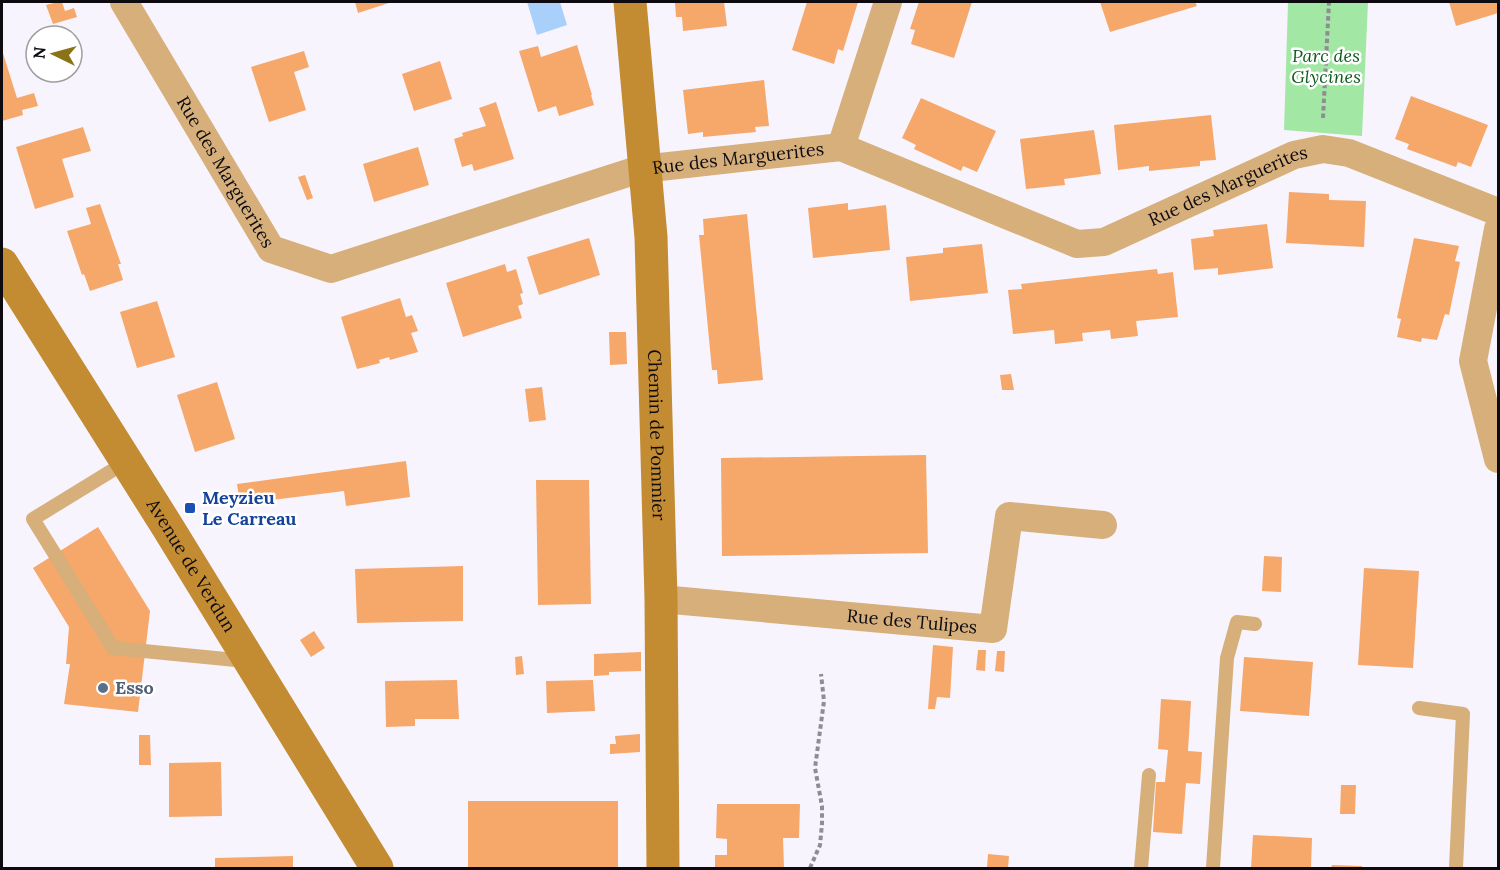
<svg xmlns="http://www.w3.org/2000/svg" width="1500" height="870" viewBox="0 0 1500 870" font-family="Lora,serif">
	<rect width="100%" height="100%" fill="#f8f4fe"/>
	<polygon fill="#a3e7a5" points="1288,2 1368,2 1362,136 1284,130"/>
	<polygon fill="#a8d0fa" points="527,2 560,2 567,25 537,35"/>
	<g fill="#f6a76a">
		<polygon points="58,2 62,2 65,11 74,8 77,17 53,24 46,5"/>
		<polygon points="355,2 392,2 358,13"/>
		<polygon points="675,2 724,2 727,26 683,31 682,17 676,17"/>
		<polygon points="807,2 858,2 843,51 838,49 834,64 792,50"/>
		<polygon points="919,2 972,2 954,58 911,44 915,30 910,29"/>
		<polygon points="1100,2 1195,2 1197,6 1110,32"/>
		<polygon points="1449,2 1498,2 1498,13 1456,26"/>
		<polygon points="577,45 592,95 591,95 594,105 559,116 556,106 538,112 519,51 538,46 541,57"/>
		<polygon points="2,50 17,98 34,93 38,106 22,110 23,115 2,121"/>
		<polygon points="304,51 309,67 294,72 306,110 269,122 251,67"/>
		<polygon points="440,61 452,99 414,111 402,74"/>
		<polygon points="764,80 769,126 755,127 756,132 703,137 703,132 688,134 683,90"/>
		<polygon points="1411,96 1488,125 1471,167 1458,162 1456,167 1407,149 1409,144 1395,139"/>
		<polygon points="921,98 996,131 977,172 963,166 961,171 914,149 916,145 902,138"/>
		<polygon points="496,102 514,159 474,171 472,164 462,167 454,139 463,136 462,133 486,126 479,108"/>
		<polygon points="1211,115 1216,160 1200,161 1200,166 1189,167 1149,171 1149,166 1118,170 1114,125"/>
		<polygon points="83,127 91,151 62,159 74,197 35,209 16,147"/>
		<polygon points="1094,130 1101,174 1064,179 1065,185 1026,189 1020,139"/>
		<polygon points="418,147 429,185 374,202 363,164"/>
		<polygon points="305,175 313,198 307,200 298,177"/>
		<polygon points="1289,192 1329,194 1329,200 1366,201 1364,247 1286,243"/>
		<polygon points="848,203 848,210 886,205 890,250 813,258 808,208"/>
		<polygon points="100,204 121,264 118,264 123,280 90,291 84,274 82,275 67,231 91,224 86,208"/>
		<polygon points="747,214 763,380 718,384 717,370 712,370 699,235 704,235 703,219"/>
		<polygon points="1267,224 1273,268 1218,275 1218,268 1194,270 1191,239 1214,236 1213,230"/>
		<polygon points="589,238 600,275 539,295 527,257"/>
		<polygon points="1414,238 1459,246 1455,261 1460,262 1449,315 1445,314 1437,340 1422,338 1421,342 1397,337 1401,319 1397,318"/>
		<polygon points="982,244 988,293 910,301 906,257 943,253 943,248"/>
		<polygon points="505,264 507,272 516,269 523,293 520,294 523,304 518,306 522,318 463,337 446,283"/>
		<polygon points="1157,269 1158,274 1173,272 1178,317 1136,321 1138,336 1111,339 1110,330 1082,333 1083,341 1055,344 1054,330 1013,334 1008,290 1022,289 1021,284"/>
		<polygon points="400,298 406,317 412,315 418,331 411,333 418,352 390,360 389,357 379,360 380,363 357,369 341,317"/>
		<polygon points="157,301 175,357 137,368 120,312"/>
		<polygon points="609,332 626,332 627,364 610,365"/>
		<polygon points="1011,374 1014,390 1002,390 1000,375"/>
		<polygon points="217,382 235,439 195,452 177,395"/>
		<polygon points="542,387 546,420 529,422 525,389"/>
		<polygon points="926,455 928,553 722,556 721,458"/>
		<polygon points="406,461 410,497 346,506 344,491 240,504 237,484"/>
		<polygon points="536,480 589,480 591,604 538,605"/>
		<polygon points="98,527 150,611 138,712 64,704 70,664 66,664 69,627 33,568"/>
		<polygon points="1264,556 1282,557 1281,592 1262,591"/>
		<polygon points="463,566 463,621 357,623 355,569"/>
		<polygon points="1364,568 1419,571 1413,668 1358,665"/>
		<polygon points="314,631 325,648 311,657 300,640"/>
		<polygon points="933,645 953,647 950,698 937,697 935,709 928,709"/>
		<polygon points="978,650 986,650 985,671 976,670"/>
		<polygon points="997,651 1005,651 1004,672 995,671"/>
		<polygon points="641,652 641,671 609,672 609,675 594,676 594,654"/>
		<polygon points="522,656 524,674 516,675 515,657"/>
		<polygon points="1244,657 1313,662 1309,716 1240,711"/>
		<polygon points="457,680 459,719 415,719 415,726 386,727 385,681"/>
		<polygon points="593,680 595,711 547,713 546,681"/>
		<polygon points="1161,699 1191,701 1188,751 1202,752 1200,784 1186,783 1182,834 1153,832 1156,782 1165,782 1168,750 1158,749"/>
		<polygon points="640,734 640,752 610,754 610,744 616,744 615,736"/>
		<polygon points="139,735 150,735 151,765 139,765"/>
		<polygon points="221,762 222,816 169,817 169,763"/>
		<polygon points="1341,785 1356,785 1355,814 1340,814"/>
		<rect x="468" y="801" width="150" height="67"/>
		<polygon points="717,804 800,804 799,838 783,838 784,868 715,868 715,855 727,855 727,839 716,838"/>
		<polygon points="1253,835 1312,838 1311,868 1251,868"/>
		<polygon points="988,854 1009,856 1008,868 987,868"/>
		<polygon points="293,856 293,868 215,868 215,858"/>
		<polygon points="1332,865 1362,866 1362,868 1331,868"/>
	</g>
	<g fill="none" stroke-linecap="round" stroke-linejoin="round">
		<g stroke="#908c94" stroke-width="4" stroke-dasharray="4.5 3" stroke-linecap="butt">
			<polyline points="1323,118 1329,2"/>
			<polyline points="810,868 820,845 822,824 822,806 815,768 824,701 821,674"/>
		</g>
		<g stroke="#d6af7b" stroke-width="14">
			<polyline points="126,462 33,519 113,648 246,661"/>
			<polyline points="1419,708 1463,714 1456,868"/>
			<polyline points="1141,868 1149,775"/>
			<polyline points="1213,868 1227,658 1237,622 1255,624"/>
		</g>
		<g stroke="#d6af7b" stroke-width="28">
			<path id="s1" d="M 124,2 L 271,249 L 331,269 L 631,172 L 660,167 L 841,147 L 1077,244 L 1104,242 L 1294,155 L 1323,149 L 1349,153 L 1498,212"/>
			<polyline points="841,147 888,2"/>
			<polyline points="1498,229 1473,361 1498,459"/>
			<path id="s2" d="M 661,599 L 993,629 L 1009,516 L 1103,525"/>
		</g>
		<g stroke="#c38b32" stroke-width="33">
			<path id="s3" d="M 630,2 L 651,237 L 661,599 L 663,868"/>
			<path id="s4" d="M 2,264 L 167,526 L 377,868"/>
		</g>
	</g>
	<rect fill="#1a4fb4" stroke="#fff" stroke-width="2" x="184" y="502" width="12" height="12" rx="3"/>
	<circle fill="#5c6f8a" stroke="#fff" stroke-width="2" cx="103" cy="688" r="6"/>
	<g text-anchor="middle" stroke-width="5" stroke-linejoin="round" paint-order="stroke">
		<g font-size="18" font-style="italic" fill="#0d5b1b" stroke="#fff">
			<text x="1326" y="62">Parc des<tspan x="1326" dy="21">Glycines</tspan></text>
		</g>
		<g font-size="18" fill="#0d0b10" stroke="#fff">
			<text dy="6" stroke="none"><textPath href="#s1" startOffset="774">Rue des Marguerites</textPath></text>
			<text dy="6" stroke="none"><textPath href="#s1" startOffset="198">Rue des Marguerites</textPath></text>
			<text dy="6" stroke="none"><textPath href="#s1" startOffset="1296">Rue des Marguerites</textPath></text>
			<text dy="6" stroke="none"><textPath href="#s3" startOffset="434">Chemin de Pommier</textPath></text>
			<text dy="6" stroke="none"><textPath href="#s4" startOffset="356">Avenue de Verdun</textPath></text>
			<text dy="6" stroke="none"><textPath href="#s2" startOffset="252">Rue des Tulipes</textPath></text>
		</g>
		<g font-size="18" font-weight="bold" fill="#164399" stroke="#fff" text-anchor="start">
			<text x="202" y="504">Meyzieu<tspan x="202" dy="21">Le Carreau</tspan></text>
		</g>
		<g font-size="18" font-weight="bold" fill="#4e5e75" stroke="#fff" text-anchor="start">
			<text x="115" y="694">Esso</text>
		</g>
	</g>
	<rect width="1500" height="870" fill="none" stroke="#0d0b10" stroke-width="6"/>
	<g transform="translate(54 54) rotate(275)"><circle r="28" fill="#ffffff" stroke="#9e9d9f" stroke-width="1.5"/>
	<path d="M0-4.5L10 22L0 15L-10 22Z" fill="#8a7316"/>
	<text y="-9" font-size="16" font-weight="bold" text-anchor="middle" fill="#0d0b10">N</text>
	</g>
</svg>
